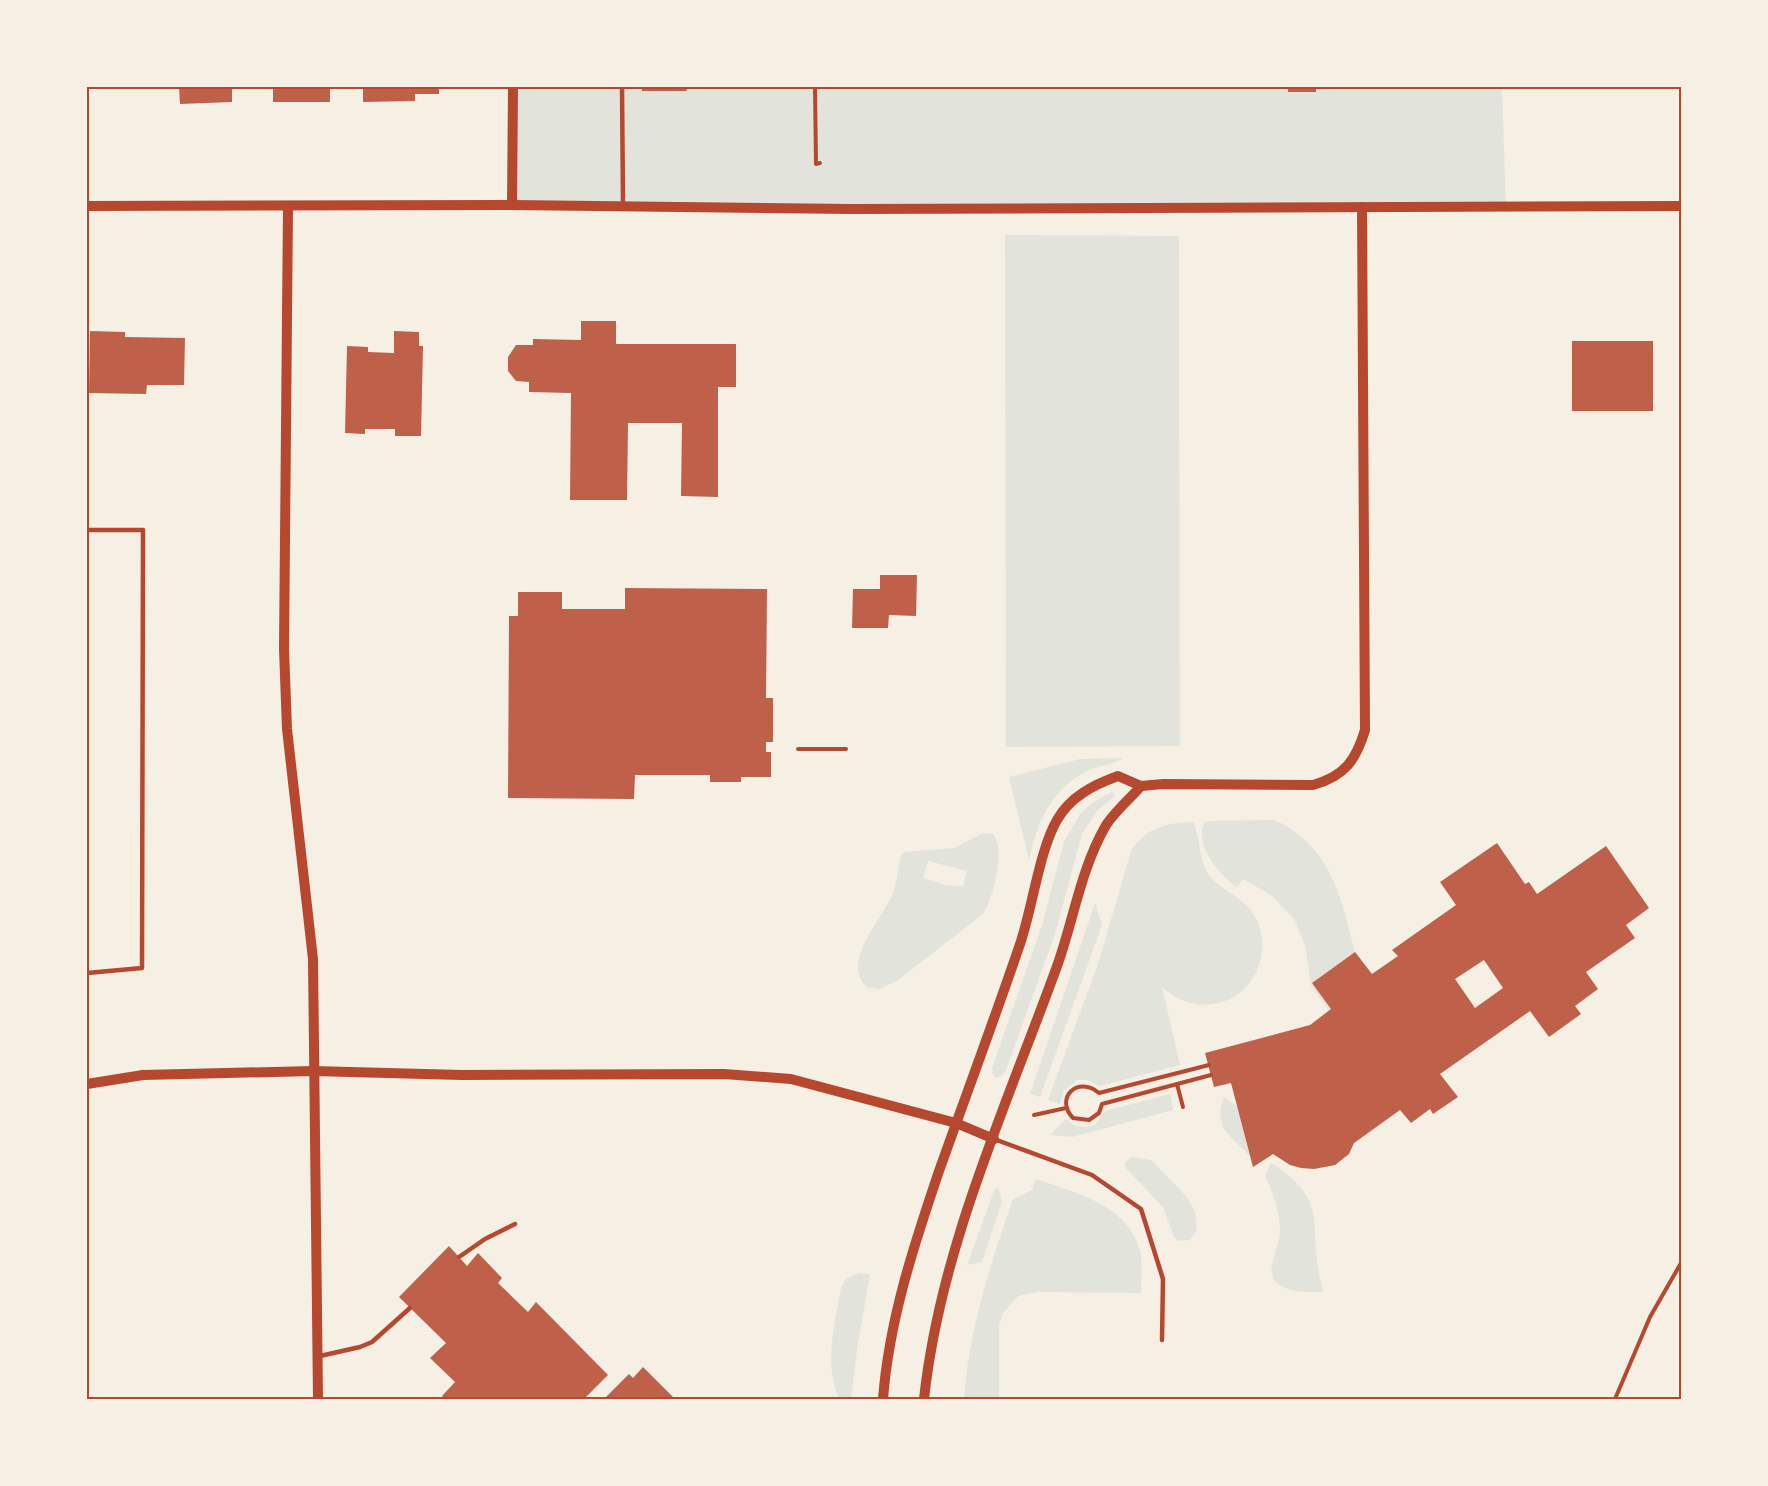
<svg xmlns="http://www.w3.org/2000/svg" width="1768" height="1486" viewBox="0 0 1768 1486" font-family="Barlow,sans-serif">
	<rect width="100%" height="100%" fill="#f6efe4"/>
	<g fill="#e2e4dc" fill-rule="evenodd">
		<polygon points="513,87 1502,87 1506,208 512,205"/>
		<polygon points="1005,235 1179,236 1180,746 1006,747"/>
		<path d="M 1123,758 C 1116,764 1099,766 1089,770 C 1052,787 1037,823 1029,860 L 1009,777 L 1080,759 Z"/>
		<polygon points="1113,791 1115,796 1098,810 1082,834 1055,934 1006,1070 1003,1075 996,1078 993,1076 992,1068 1042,925 1064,842 1080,814 1092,803"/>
		<path d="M 1274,820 C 1330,844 1342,899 1355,952 L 1312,983 L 1331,1009 L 1329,1011 L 1311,985 L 1305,945 L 1294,919 L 1272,896 L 1243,879 L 1237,888 C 1220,875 1193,845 1205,821 Z"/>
		<path d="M 1193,822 C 1201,837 1198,858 1208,874 C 1217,887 1232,892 1244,903 C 1263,920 1267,947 1257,970 C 1251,984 1239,996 1225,1001 C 1201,1009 1180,1003 1162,987 L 1180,1065 L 1100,1086 L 1087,1080 L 1077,1080 L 1063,1091 L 1060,1104 L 1048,1100 L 1099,961 L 1131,851 C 1147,827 1166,823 1193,822 Z"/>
		<path d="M 983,833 L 993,834 C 1006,849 993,899 983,914 L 898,980 L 879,989 L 867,987 C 840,961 883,919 893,893 C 898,881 897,868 901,856 L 904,852 L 954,848 ZM 928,861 L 967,871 L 963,886 L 945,885 L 923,878 Z"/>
		<polygon points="1095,903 1102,925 1040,1097 1030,1094"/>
		<polygon points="1170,1094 1173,1110 1072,1137 1050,1135 1066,1119 1075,1126 1087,1127 1095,1125 1105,1111"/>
		<path d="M 1224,1097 L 1237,1106 L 1251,1158 C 1234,1136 1211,1130 1224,1097 Z"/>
		<polygon points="1132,1157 1151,1160 1186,1196 1195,1211 1197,1230 1190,1240 1179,1241 1174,1237 1163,1207 1125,1167 1125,1163"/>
		<path d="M 1271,1163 C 1336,1203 1304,1233 1324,1292 C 1303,1292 1264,1294 1273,1260 C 1276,1250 1280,1240 1280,1229 C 1279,1209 1273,1193 1265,1176 Z"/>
		<path d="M 1036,1179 C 1076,1193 1127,1204 1140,1250 C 1143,1263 1141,1279 1141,1293 L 1037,1292 L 1018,1296 L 1003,1313 L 999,1325 L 999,1399 L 964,1399 C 969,1330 990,1265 1013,1199 L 1032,1190 Z"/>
		<polygon points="998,1187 1002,1202 982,1262 967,1265 994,1191"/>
		<path d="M 859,1273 L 870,1274 L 857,1349 L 851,1399 L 839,1399 C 824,1362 834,1327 841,1288 L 846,1279 Z"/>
	</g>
	<g fill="#bf614a" fill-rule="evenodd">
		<polygon points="179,87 232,87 232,102 180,104"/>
		<rect x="273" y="87" width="57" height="15"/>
		<polygon points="363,87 439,87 439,94 415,94 415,101 363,102"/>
		<polygon points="642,87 689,87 686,91 642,91"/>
		<rect x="1288" y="87" width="28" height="5"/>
		<polygon points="581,321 616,321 616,344 736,344 736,387 718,387 718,497 681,496 682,423 628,423 627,500 570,500 571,393 529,392 529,382 516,381 508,371 508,357 516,345 533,345 533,339 581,340"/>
		<polygon points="90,331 125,332 125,337 185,338 184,385 147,385 146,394 89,393"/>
		<polygon points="394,331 419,332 419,346 423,346 421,436 395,436 395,429 365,429 365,434 345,433 347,346 368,347 368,352 394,353"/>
		<rect x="1572" y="341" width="81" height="70"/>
		<polygon points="880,575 917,575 916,616 889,615 888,628 852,628 853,589 880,589"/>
		<polygon points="625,588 767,589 766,698 773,698 773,742 766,742 766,752 771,752 771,777 741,777 741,782 710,782 710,775 635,775 634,799 508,798 509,616 518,616 518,592 562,592 562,609 625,609"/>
		<path d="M 1497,843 L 1525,884 L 1529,882 L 1537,894 L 1606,846 L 1649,908 L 1626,925 L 1635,938 L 1586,972 L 1598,989 L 1575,1006 L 1581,1014 L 1549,1037 L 1530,1011 L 1440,1074 L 1458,1097 L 1433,1114 L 1430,1109 L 1411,1123 L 1400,1110 L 1354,1143 L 1349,1154 L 1335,1165 L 1314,1169 L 1301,1168 L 1290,1165 L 1273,1154 L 1253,1167 L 1231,1083 L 1214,1087 L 1205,1053 L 1310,1025 L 1331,1009 L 1312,983 L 1355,952 L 1372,974 L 1398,956 L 1392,950 L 1456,905 L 1440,882 ZM 1484,960 L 1503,988 L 1475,1008 L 1455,979 Z"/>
		<polygon points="449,1246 467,1266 478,1253 502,1278 498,1283 528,1312 536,1302 608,1375 586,1397 588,1399 445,1399 442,1396 455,1382 430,1358 446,1343 399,1297"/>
		<polygon points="643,1367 675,1399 604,1399 629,1374 633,1378"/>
	</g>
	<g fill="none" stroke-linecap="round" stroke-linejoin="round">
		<g stroke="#b5482f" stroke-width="4">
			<polyline points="815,87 816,164 820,163"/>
			<polyline points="798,749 846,749"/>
			<path d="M 1209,1065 L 1099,1093 C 1078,1075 1054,1098 1073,1118 L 1089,1120 L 1099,1113 L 1102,1104 L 1211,1075"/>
			<polyline points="1177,1084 1183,1107"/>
			<polyline points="1034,1115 1066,1108"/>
			<polyline points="1615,1399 1650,1317 1681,1263"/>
		</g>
		<g stroke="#b5482f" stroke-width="4.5">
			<polyline points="622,87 623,206"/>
			<polyline points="87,530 143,530 142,968 87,973"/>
			<polyline points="994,1139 1092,1175 1141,1209 1163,1279 1162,1340"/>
			<polyline points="459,1257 485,1239 515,1224"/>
			<polyline points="320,1356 360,1347 372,1342 410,1308"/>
		</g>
		<g stroke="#b5482f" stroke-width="10">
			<polyline points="512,205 513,87"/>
			<polyline points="87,206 512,205 852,209 1681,206"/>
			<polyline points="288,206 284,649 287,729 313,959 318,1399"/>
			<path d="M 1141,786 L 1163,784 L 1313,785 C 1345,776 1356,760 1365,730 L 1362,207"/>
			<polyline points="87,1084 143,1075 313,1071 462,1075 724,1074 791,1079 956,1123 994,1139"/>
			<path d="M 883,1399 C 889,1321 913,1248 938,1174 C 965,1098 993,1023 1019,947 C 1032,911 1039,851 1057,820 C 1070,797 1093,785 1118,776 L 1141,786"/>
			<path d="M 924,1399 C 940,1250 1005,1109 1056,969 C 1073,923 1080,871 1105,827 C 1113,813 1130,799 1141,786"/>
		</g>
	</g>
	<rect width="1768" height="1486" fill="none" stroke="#f6efe4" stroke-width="177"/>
	<rect x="88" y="88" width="1592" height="1310" fill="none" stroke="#b5482f" stroke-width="2"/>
</svg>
